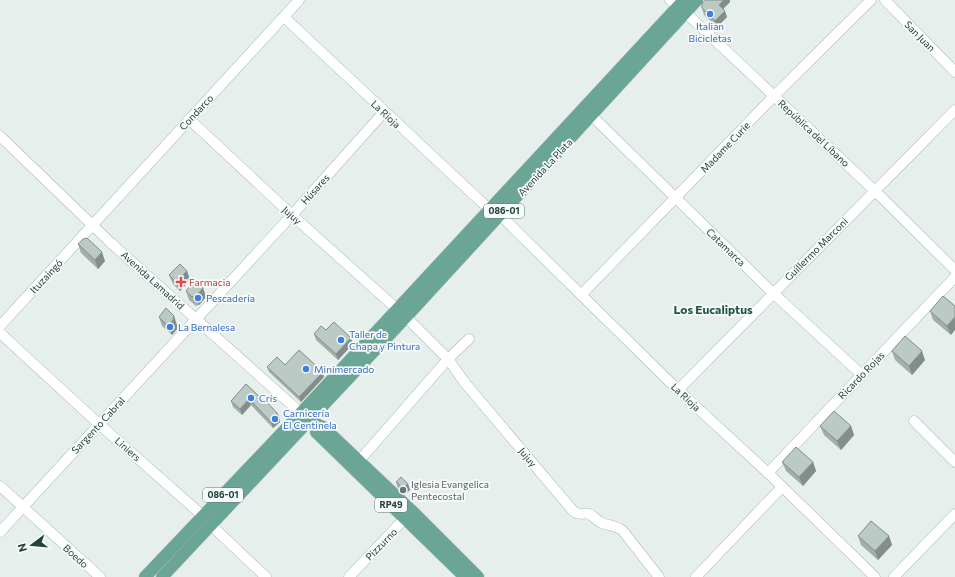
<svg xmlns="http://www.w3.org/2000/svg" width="955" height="577" viewBox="0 0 955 577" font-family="Commissioner,sans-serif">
	<rect width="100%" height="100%" fill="#e6efeb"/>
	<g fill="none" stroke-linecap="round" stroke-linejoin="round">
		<defs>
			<g id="minor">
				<polyline points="670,0 686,13 875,191 955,270"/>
				<polyline points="885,0 955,72"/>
				<polyline points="284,17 490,210"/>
				<polyline points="592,116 773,293 862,375"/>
				<polyline points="189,119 292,215 397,309"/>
				<polyline points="0,136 111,243 301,413"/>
				<polyline points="500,215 678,390 768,473 875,577"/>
				<polyline points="581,295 774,96 871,0"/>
				<path d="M 406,317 L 448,359 L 465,383 L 574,512 C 582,516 583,512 589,514 C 594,516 597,521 602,523 C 610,526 616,525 623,531 L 659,577"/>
				<polyline points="0,326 299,0"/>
				<polyline points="0,333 99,424 203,516"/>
				<polyline points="678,390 955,110"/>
				<polyline points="914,421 955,462"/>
				<polyline points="359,461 448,359 469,339"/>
				<polyline points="768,473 955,277"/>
				<polyline points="0,486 100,577"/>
				<polyline points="211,525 266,577"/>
				<polyline points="0,532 292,215 384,112"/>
				<polyline points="349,577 409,514"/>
				<polyline points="696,577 782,487"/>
				<polyline points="894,577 955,514"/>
			</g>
			<g id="major">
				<polyline points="305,417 309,421 323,427 412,511 478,577"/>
				<polyline points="316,432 465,577"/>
				<polyline points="145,577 301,413 684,0"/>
				<polyline points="162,577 406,317 697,0"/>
			</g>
		</defs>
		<use href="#minor" stroke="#a8b8b2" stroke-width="11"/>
		<use href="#major" stroke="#c2cac8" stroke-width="13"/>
		<use href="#minor" stroke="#fff" stroke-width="10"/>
		<use href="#major" stroke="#6aa596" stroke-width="12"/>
	</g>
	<g fill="#a1aea9">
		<polygon points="706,0 730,0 730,2 723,9 727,17 717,27 704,15 702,8"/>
		<polygon points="78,244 105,261 98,269 81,253"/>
		<polygon points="187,271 190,280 180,291 173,284 169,275"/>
		<polygon points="203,288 206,297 199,305 196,306 189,300 186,291"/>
		<polygon points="955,306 951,335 933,320 930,311"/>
		<polygon points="159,317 177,325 177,329 172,335 162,326"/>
		<polygon points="314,334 351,338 353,344 338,360 316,340"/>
		<polygon points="892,351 925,360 912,375 895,360"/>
		<polygon points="285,365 324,377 301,402 269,372 267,367"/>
		<polygon points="246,384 277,413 280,419 280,422 273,428 251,405 242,415 233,407 231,401"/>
		<polygon points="820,426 851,426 854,435 841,450 824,435"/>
		<polygon points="782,462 813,462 816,471 803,486 786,471"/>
		<polygon points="396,482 408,484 410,490 405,494 398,488"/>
		<polygon points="858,536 889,536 892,545 878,560 861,545"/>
	</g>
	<g fill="#838d89">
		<polygon points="724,0 730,0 730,2 721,11 719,5"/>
		<polygon points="725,11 727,17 717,27 715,21"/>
		<polygon points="102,252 105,261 98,269 95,260"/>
		<polygon points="187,271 190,280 180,291 176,282"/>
		<polygon points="203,288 206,297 199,305 196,296"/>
		<polygon points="174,316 177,325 177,329 172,335 168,326"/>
		<polygon points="955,317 955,330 951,335 947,326"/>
		<polygon points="351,338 353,344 338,360 336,354"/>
		<polygon points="922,351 925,360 912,375 909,366"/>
		<polygon points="323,372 324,377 301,402 299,397"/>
		<polygon points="249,399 251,405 242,415 240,409"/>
		<polygon points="277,413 280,419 280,422 273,428 271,422"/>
		<polygon points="851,426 854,435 841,450 837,441"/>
		<polygon points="813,462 816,471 803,486 799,477"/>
		<polygon points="408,484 410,490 405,494 403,488"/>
		<polygon points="889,536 892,545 878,560 875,551"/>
	</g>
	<g fill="#bbcac4" stroke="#838d89">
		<polygon points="706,0 724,0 719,5 725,11 715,21 702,8 702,3"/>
		<polygon points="87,238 102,252 95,260 78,244 83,239"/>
		<polygon points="180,264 187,271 176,282 169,275"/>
		<polygon points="195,280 203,288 196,296 192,297 186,291"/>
		<polygon points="943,296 955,306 955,317 947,326 930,311"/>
		<polygon points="166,308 174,316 173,320 168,326 159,317"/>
		<polygon points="334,322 351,338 336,354 314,334 321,326 326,330"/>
		<polygon points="905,336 922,351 909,366 892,351"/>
		<polygon points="299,350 323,372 299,397 267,367 277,357 285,365"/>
		<polygon points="246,384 264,401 265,400 277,413 278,416 271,422 249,399 240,409 231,401"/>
		<polygon points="834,411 851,426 837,441 820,426"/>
		<polygon points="796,447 813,462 799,477 782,462"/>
		<polygon points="401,477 408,484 403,488 396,482"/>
		<polygon points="871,521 889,536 875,551 858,536"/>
	</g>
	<g fill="#3f7fe0" stroke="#f7fbf9" stroke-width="1.5">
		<circle cx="710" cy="14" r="4"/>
		<circle cx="198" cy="298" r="4"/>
		<circle cx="170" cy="327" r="4"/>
		<circle cx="341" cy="340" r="4"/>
		<circle cx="306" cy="369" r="4"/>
		<circle cx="251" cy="398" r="4"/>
		<circle cx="275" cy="419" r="4"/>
	</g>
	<path fill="#e0444e" stroke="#f7fbf9" stroke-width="1.5" d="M179 276h4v4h4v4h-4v4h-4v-4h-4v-4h4z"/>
	<circle fill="#6b7280" stroke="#f7fbf9" stroke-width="1.5" cx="403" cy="490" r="4"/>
	<g text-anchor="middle" stroke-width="3.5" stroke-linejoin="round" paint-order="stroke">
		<g fill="#f7fbf9" stroke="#637a73" stroke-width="1">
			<rect x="484" y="204" width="40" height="14" rx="3"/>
			<rect x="203" y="488" width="40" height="14" rx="3"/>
			<rect x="375" y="498" width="32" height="14" rx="3"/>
		</g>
		<g font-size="9" font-weight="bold" fill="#24423a">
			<text x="504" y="214">086-01</text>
			<text x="223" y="498">086-01</text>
			<text x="391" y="508">RP49</text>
		</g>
		<g font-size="10" fill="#366cbe" stroke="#f7fbf9" text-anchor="start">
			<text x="710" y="30" text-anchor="middle">Italian<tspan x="710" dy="12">Bicicletas</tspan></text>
			<text x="206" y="302">Pescadería</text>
			<text x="178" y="331">La Bernalesa</text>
			<text x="349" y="338">Taller de<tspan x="349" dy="12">Chapa y Pintura</tspan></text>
			<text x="314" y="373">Minimercado</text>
			<text x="259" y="402">Cris</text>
			<text x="283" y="417">Carnicería<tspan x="283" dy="12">El Centinela</tspan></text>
		</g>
		<g font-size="10" fill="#24423a" stroke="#f7fbf9">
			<text transform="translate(920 36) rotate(45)" y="4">San Juan</text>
			<text transform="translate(196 112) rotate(-47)" y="4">Condarco</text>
			<text transform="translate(386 114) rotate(43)" y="4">La Rioja</text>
			<text transform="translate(814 133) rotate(43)" y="4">República del Líbano</text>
			<text transform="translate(725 147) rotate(-46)" y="4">Madame Curie</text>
			<text transform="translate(545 167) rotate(-47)" y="4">Avenida La Plata</text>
			<text transform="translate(315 189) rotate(-48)" y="4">Húsares</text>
			<text transform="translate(292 215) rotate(42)" y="4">Jujuy</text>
			<text transform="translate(726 247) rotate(44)" y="4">Catamarca</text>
			<text transform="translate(816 249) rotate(-45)" y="4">Guillermo Marconi</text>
			<text transform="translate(46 276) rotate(-47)" y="4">Ituzaingó</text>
			<text transform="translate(153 280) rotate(42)" y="4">Avenida Lamadrid</text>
			<text transform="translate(861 375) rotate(-46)" y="4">Ricardo Rojas</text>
			<text transform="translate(686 397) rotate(43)" y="4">La Rioja</text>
			<text transform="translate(98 425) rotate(-47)" y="4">Sargento Cabral</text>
			<text transform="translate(128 449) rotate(41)" y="4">Liniers</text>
			<text transform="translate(528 457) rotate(50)" y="4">Jujuy</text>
			<text transform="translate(381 544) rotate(-46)" y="4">Pizzurno</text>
			<text transform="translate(76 556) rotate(42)" y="4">Boedo</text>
		</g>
		<g font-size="10" fill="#be3a42" stroke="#f7fbf9" text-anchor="start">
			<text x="189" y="286">Farmacia</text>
		</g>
		<g font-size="10" fill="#5b616d" stroke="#f7fbf9" text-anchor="start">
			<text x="411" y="488">Iglesia Evangelica<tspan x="411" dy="12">Pentecostal</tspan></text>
		</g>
		<g font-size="12" font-weight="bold" fill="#1f5548" stroke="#f7fbf9">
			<text x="713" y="314">Los Eucaliptus</text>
		</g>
	</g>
	<g transform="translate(32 545) rotate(254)" stroke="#f7fbf9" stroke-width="3" paint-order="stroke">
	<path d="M0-3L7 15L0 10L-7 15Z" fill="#24423a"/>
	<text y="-6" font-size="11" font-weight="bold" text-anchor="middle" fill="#24423a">N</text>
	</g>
</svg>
